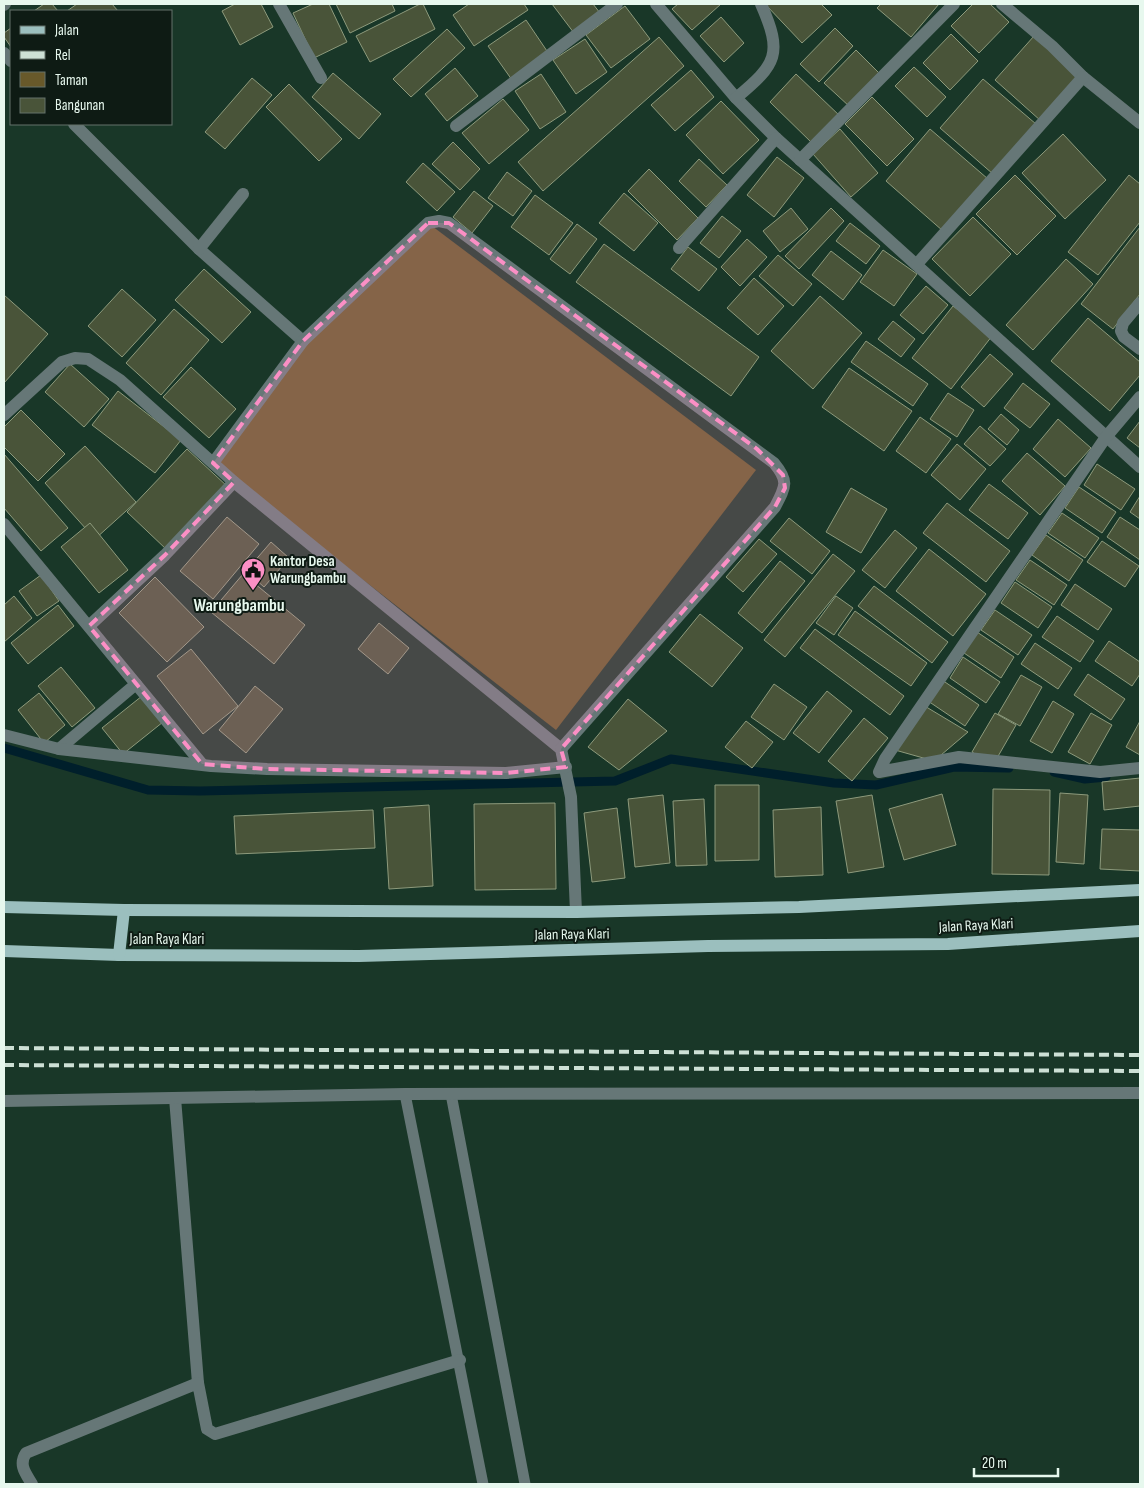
<svg xmlns="http://www.w3.org/2000/svg" width="1144" height="1488" viewBox="0 0 1144 1488" font-family="'Sofia Sans Condensed',sans-serif">
	<rect width="100%" height="100%" fill="#193728"/>
	<polygon fill="#68592a" points="428,223 756,470 556,730 213,463 303,341"/>
	<g fill="none" stroke-linecap="round" stroke-linejoin="round">
		<g stroke="#001f2b" stroke-width="9">
			<polyline points="4,748 148,790 200,791 615,781 671,759 834,783 876,785 954,767 1009,768"/>
			<polyline points="1054,772 1085,779 1106,777"/>
		</g>
	</g>
	<g fill="#495439" stroke="#8d9a7c">
		<polygon points="44,4 52,4 58,11 34,11"/>
		<polygon points="77,4 112,4 118,11 67,11"/>
		<polygon points="235,4 261,4 273,27 240,45 222,11"/>
		<polygon points="313,4 329,4 347,42 314,58 293,13"/>
		<polygon points="336,4 392,4 395,11 350,33"/>
		<polygon points="420,4 423,4 435,29 370,62 356,36"/>
		<polygon points="469,4 524,4 528,10 474,46 453,15"/>
		<polygon points="552,4 593,4 600,13 574,33"/>
		<polygon points="678,4 721,4 692,30 672,9"/>
		<polygon points="767,4 821,4 832,15 802,43 766,5"/>
		<polygon points="881,4 939,4 911,37 877,8"/>
		<polygon points="973,4 990,4 1009,22 979,53 951,26"/>
		<polygon points="625,6 650,39 611,68 586,35"/>
		<polygon points="721,17 744,43 724,62 700,36"/>
		<polygon points="526,20 549,54 512,80 488,46"/>
		<polygon points="11,28 11,47 4,37 4,33"/>
		<polygon points="835,28 853,46 819,82 800,64"/>
		<polygon points="447,29 465,48 411,97 393,79"/>
		<polygon points="951,34 978,61 950,90 923,63"/>
		<polygon points="1034,36 1080,77 1041,121 995,80"/>
		<polygon points="659,37 684,66 543,191 518,162"/>
		<polygon points="585,39 607,72 576,94 553,60"/>
		<polygon points="856,50 881,75 850,107 824,83"/>
		<polygon points="914,67 946,97 927,117 895,86"/>
		<polygon points="455,68 478,96 447,121 425,94"/>
		<polygon points="691,70 714,97 675,131 651,105"/>
		<polygon points="333,73 381,114 359,139 312,97"/>
		<polygon points="541,74 566,112 540,129 515,91"/>
		<polygon points="796,74 841,117 813,144 770,102"/>
		<polygon points="252,78 272,95 225,149 205,132"/>
		<polygon points="983,79 1036,124 993,174 940,128"/>
		<polygon points="289,84 342,139 319,161 266,107"/>
		<polygon points="872,97 914,139 887,166 845,124"/>
		<polygon points="503,99 529,130 489,164 462,133"/>
		<polygon points="721,101 759,140 723,174 686,135"/>
		<polygon points="840,129 878,173 851,197 813,154"/>
		<polygon points="930,129 988,179 943,231 886,181"/>
		<polygon points="1063,134 1106,180 1065,219 1022,173"/>
		<polygon points="453,142 480,169 460,190 432,164"/>
		<polygon points="777,157 804,178 774,217 747,195"/>
		<polygon points="699,159 727,185 706,207 679,181"/>
		<polygon points="423,163 455,192 437,211 406,182"/>
		<polygon points="649,169 698,218 677,240 628,191"/>
		<polygon points="507,172 532,191 513,216 488,198"/>
		<polygon points="1015,175 1056,216 1017,255 976,214"/>
		<polygon points="1129,175 1140,184 1140,222 1098,275 1068,252"/>
		<polygon points="474,191 493,206 472,233 453,217"/>
		<polygon points="624,193 658,223 634,251 599,223"/>
		<polygon points="535,195 573,223 549,255 511,227"/>
		<polygon points="791,208 808,229 780,252 763,231"/>
		<polygon points="831,208 844,221 799,269 785,256"/>
		<polygon points="722,216 741,231 719,258 700,243"/>
		<polygon points="973,217 1011,254 970,296 932,259"/>
		<polygon points="850,223 880,246 866,264 836,241"/>
		<polygon points="577,224 597,239 570,274 550,259"/>
		<polygon points="1140,227 1140,294 1113,329 1081,304"/>
		<polygon points="747,239 767,257 740,286 721,267"/>
		<polygon points="604,244 759,357 731,396 576,282"/>
		<polygon points="688,247 717,269 699,291 671,269"/>
		<polygon points="883,250 917,274 894,306 860,282"/>
		<polygon points="831,251 862,275 843,300 812,275"/>
		<polygon points="778,255 812,284 793,306 759,276"/>
		<polygon points="1066,259 1093,284 1033,350 1006,325"/>
		<polygon points="204,269 251,312 222,343 175,300"/>
		<polygon points="754,278 784,306 758,335 727,308"/>
		<polygon points="926,286 948,305 923,334 900,315"/>
		<polygon points="122,289 156,320 122,357 88,326"/>
		<polygon points="4,295 48,334 4,383"/>
		<polygon points="820,296 862,333 813,389 771,351"/>
		<polygon points="953,306 992,336 951,389 912,358"/>
		<polygon points="174,309 209,340 161,395 126,363"/>
		<polygon points="1088,318 1140,362 1140,375 1110,411 1051,361"/>
		<polygon points="893,321 915,339 901,357 878,339"/>
		<polygon points="866,341 928,384 913,406 851,362"/>
		<polygon points="990,354 1013,374 984,407 961,387"/>
		<polygon points="70,364 109,399 84,427 45,392"/>
		<polygon points="191,367 236,409 209,438 163,397"/>
		<polygon points="849,368 912,411 884,451 822,407"/>
		<polygon points="1023,383 1050,404 1030,428 1004,408"/>
		<polygon points="118,391 181,440 155,473 92,425"/>
		<polygon points="948,393 974,410 957,437 930,419"/>
		<polygon points="21,410 65,454 38,481 4,447 4,427"/>
		<polygon points="1001,414 1019,430 1007,445 988,429"/>
		<polygon points="920,417 951,439 926,473 896,451"/>
		<polygon points="1058,419 1091,448 1065,477 1033,449"/>
		<polygon points="1140,421 1140,448 1127,438"/>
		<polygon points="980,426 1006,449 990,466 964,444"/>
		<polygon points="957,444 986,469 960,500 931,475"/>
		<polygon points="85,446 136,502 95,539 45,483"/>
		<polygon points="187,449 228,487 167,550 127,512"/>
		<polygon points="1027,453 1065,486 1040,515 1002,481"/>
		<polygon points="4,454 68,528 41,551 4,508"/>
		<polygon points="1097,464 1135,489 1121,510 1084,485"/>
		<polygon points="989,484 1028,513 1008,539 969,510"/>
		<polygon points="1079,487 1116,512 1102,533 1065,508"/>
		<polygon points="851,488 887,509 861,553 826,532"/>
		<polygon points="1140,496 1140,519 1130,512"/>
		<polygon points="947,503 1010,551 986,582 923,533"/>
		<polygon points="1062,513 1099,538 1085,558 1048,533"/>
		<polygon points="227,517 259,544 213,599 180,571"/>
		<polygon points="1120,517 1140,530 1140,560 1107,537"/>
		<polygon points="789,518 830,551 812,574 770,541"/>
		<polygon points="90,523 128,570 99,593 61,547"/>
		<polygon points="895,530 917,548 885,588 862,570"/>
		<polygon points="1046,535 1083,560 1069,581 1032,555"/>
		<polygon points="759,539 777,554 743,592 726,577"/>
		<polygon points="1102,541 1139,566 1125,587 1087,562"/>
		<polygon points="271,542 289,558 264,587 246,571"/>
		<polygon points="929,549 986,594 953,636 896,591"/>
		<polygon points="833,554 855,571 785,657 764,640"/>
		<polygon points="1030,560 1067,585 1054,605 1016,580"/>
		<polygon points="780,561 805,581 762,633 738,613"/>
		<polygon points="243,574 305,625 274,664 211,612"/>
		<polygon points="41,575 59,601 37,616 19,591"/>
		<polygon points="155,577 204,627 167,662 119,613"/>
		<polygon points="1015,582 1052,607 1038,628 1001,603"/>
		<polygon points="1075,584 1112,609 1098,630 1061,605"/>
		<polygon points="874,586 948,642 932,663 858,606"/>
		<polygon points="14,596 32,618 4,642 4,605"/>
		<polygon points="836,596 853,608 834,635 816,623"/>
		<polygon points="58,605 74,626 28,664 11,643"/>
		<polygon points="995,610 1032,635 1018,655 981,630"/>
		<polygon points="855,611 927,663 911,686 838,635"/>
		<polygon points="700,614 743,648 712,687 669,652"/>
		<polygon points="1057,616 1094,641 1080,662 1042,637"/>
		<polygon points="379,623 409,648 388,674 358,649"/>
		<polygon points="815,629 904,696 890,715 800,648"/>
		<polygon points="977,632 1014,657 1001,678 964,653"/>
		<polygon points="1109,641 1140,662 1140,674 1132,686 1095,661"/>
		<polygon points="1035,643 1072,668 1058,689 1021,664"/>
		<polygon points="191,649 238,706 203,734 157,676"/>
		<polygon points="963,657 1000,682 986,703 950,678"/>
		<polygon points="61,667 95,708 72,727 38,686"/>
		<polygon points="1088,674 1125,699 1111,720 1074,695"/>
		<polygon points="1021,675 1042,687 1020,726 998,714"/>
		<polygon points="942,680 979,705 965,726 928,701"/>
		<polygon points="774,684 807,707 784,740 751,717"/>
		<polygon points="255,686 283,709 246,753 219,730"/>
		<polygon points="827,691 852,711 819,753 793,733"/>
		<polygon points="39,693 65,725 44,743 18,710"/>
		<polygon points="142,696 163,722 123,754 102,728"/>
		<polygon points="628,699 667,731 619,770 588,747"/>
		<polygon points="1053,701 1074,714 1052,753 1030,741"/>
		<polygon points="923,705 968,732 934,761 895,750"/>
		<polygon points="995,713 1016,725 993,765 972,752"/>
		<polygon points="1091,713 1112,725 1090,764 1068,752"/>
		<polygon points="864,718 888,738 852,781 828,761"/>
		<polygon points="746,721 773,742 752,768 725,747"/>
		<polygon points="1140,721 1140,755 1126,747"/>
		<polygon points="1140,778 1140,806 1104,810 1102,782"/>
		<polygon points="715,785 759,785 759,860 715,861"/>
		<polygon points="993,789 1050,790 1049,875 992,874"/>
		<polygon points="1060,793 1088,795 1084,864 1056,862"/>
		<polygon points="942,794 956,845 904,860 889,809"/>
		<polygon points="663,795 670,863 635,867 628,799"/>
		<polygon points="872,795 884,867 848,873 836,801"/>
		<polygon points="704,799 707,865 676,866 673,801"/>
		<polygon points="555,803 556,889 475,890 474,804"/>
		<polygon points="429,805 433,886 389,889 384,808"/>
		<polygon points="821,807 823,875 775,877 773,810"/>
		<polygon points="617,808 625,878 592,882 584,813"/>
		<polygon points="373,810 375,848 236,854 234,816"/>
		<polygon points="1102,829 1140,830 1140,871 1100,869"/>
	</g>
	<g fill="none" stroke-linecap="round" stroke-linejoin="round">
		<g stroke="#677" stroke-width="11">
			<polyline points="405,1094 483,1484"/>
			<polyline points="451,1094 525,1484"/>
		</g>
		<g stroke="#677" stroke-width="12">
			<polyline points="279,4 321,78"/>
			<polyline points="656,4 736,98 776,138 1140,467"/>
			<polyline points="1002,4 1052,46 1083,77 1140,123"/>
			<polyline points="4,5 5,4"/>
			<polyline points="4,53 11,61"/>
			<path d="M 736,98 C 777,64 783,54 761,4"/>
			<polyline points="74,124 199,249 303,341"/>
			<polyline points="456,126 617,4"/>
			<polyline points="800,160 954,4"/>
			<polyline points="679,248 776,138"/>
			<polyline points="199,249 243,194"/>
			<polyline points="917,264 1083,77"/>
			<polyline points="1140,303 1123,323 1121,331 1124,337 1140,349"/>
			<polyline points="1140,397 1106,437 885,759 879,772 959,757 1100,772 1140,768"/>
			<polyline points="4,415 62,362 75,358 88,359 120,380 234,482 561,749 571,797 576,912"/>
			<path d="M 213,463 L 303,341 L 428,223 L 439,221 L 449,223 L 774,463 C 789,481 786,486 775,507 L 561,749"/>
			<polyline points="4,524 136,684 59,749"/>
			<polyline points="89,626 165,555 234,482"/>
			<polyline points="136,684 202,764"/>
			<polyline points="4,735 59,749 211,766 267,769 506,773 566,767"/>
			<polyline points="175,1098 198,1383"/>
			<polyline points="4,1101 405,1094 1140,1093"/>
			<path d="M 32,1484 C 26,1474 18,1465 26,1453 L 198,1383 L 207,1429 L 215,1434 L 460,1360"/>
		</g>
		<g stroke="#9bbfbe" stroke-width="12">
			<polyline points="4,907 124,910 576,912 799,907 1140,890"/>
			<polyline points="4,951 119,955 359,956 708,946 948,944 1140,931"/>
			<polyline points="119,955 124,910"/>
		</g>
		<g stroke="#cde0d5" stroke-width="4" stroke-dasharray="10 5" stroke-linecap="butt">
			<polyline points="4,1048 1140,1055"/>
			<polyline points="4,1065 1140,1071"/>
		</g>
	</g>
	<path fill="#fb8fc5" fill-opacity="0.2" stroke="#fb8fc5" stroke-width="4" stroke-dasharray="10 6" stroke-linejoin="round" d="M 428,223 L 449,223 L 757,449 L 783,475 L 785,488 L 775,507 L 561,749 L 566,767 L 506,773 L 267,769 L 202,764 L 89,626 L 165,555 L 234,482 L 213,463 L 303,341 Z"/>
	<defs>
		<symbol id="civic-pin" viewBox="-11 -11 22 30"><path d="M0 17L-7.5 6A9.5 9.5 0 1 1 7.5 6Z" fill="#fb8fc5" stroke="#0e1b14"/><path d="M-.6-6.5H3V-4.5H.6V-3L4-1V1h2V6H-6V1h2V-1L-.6-3ZM-1.2 2.5V6h2.4V2.5Z" fill="#111"/></symbol>
	</defs>
	<g fill-rule="evenodd">
		<use href="#civic-pin" x="239" y="556" width="28" height="38"/>
	</g>
	<g text-anchor="middle" stroke-width="4" stroke-linejoin="round" paint-order="stroke">
		<g font-size="15" font-weight="bold" fill="#e7f8ee" stroke="#0e1b14" text-anchor="start">
			<text x="270" y="566">Kantor Desa<tspan x="270" dy="17">Warungbambu</tspan></text>
		</g>
		<g font-size="15" fill="#e7f8ee" stroke="#0e1b14">
			<text transform="translate(976 925) rotate(-3)" y="5">Jalan Raya Klari</text>
			<text transform="translate(572 934) rotate(-1)" y="5">Jalan Raya Klari</text>
			<text x="167" y="944">Jalan Raya Klari</text>
		</g>
		<g font-size="18" font-weight="bold" fill="#e7f8ee" stroke="#0e1b14">
			<text x="239" y="611">Warungbambu</text>
		</g>
	</g>
	<rect width="1144" height="1488" fill="none" stroke="#e7f8ee" stroke-width="10"/>
	<rect x="10" y="10" width="162" height="115" fill="#0e1b14" stroke="#65736b"/>
	<rect x="20" y="26" width="25" height="8" fill="#9bbfbe" stroke="#65736b"/>
	<text x="55" y="35" font-size="15" fill="#e7f8ee">Jalan</text>
	<rect x="20" y="51" width="25" height="8" fill="#cde0d5" stroke="#65736b"/>
	<text x="55" y="60" font-size="15" fill="#e7f8ee">Rel</text>
	<rect x="20" y="72" width="25" height="15" fill="#68592a" stroke="#65736b"/>
	<text x="55" y="85" font-size="15" fill="#e7f8ee">Taman</text>
	<rect x="20" y="98" width="25" height="15" fill="#495439" stroke="#65736b"/>
	<text x="55" y="110" font-size="15" fill="#e7f8ee">Bangunan</text>
	<path d="M974 1468v8h84v-8" fill="none" stroke="#e7f8ee" stroke-width="2.5"/>
	<text x="982" y="1468" font-size="15" fill="#e7f8ee" stroke="#0e1b14" stroke-width="4" paint-order="stroke">20 m</text>
</svg>
